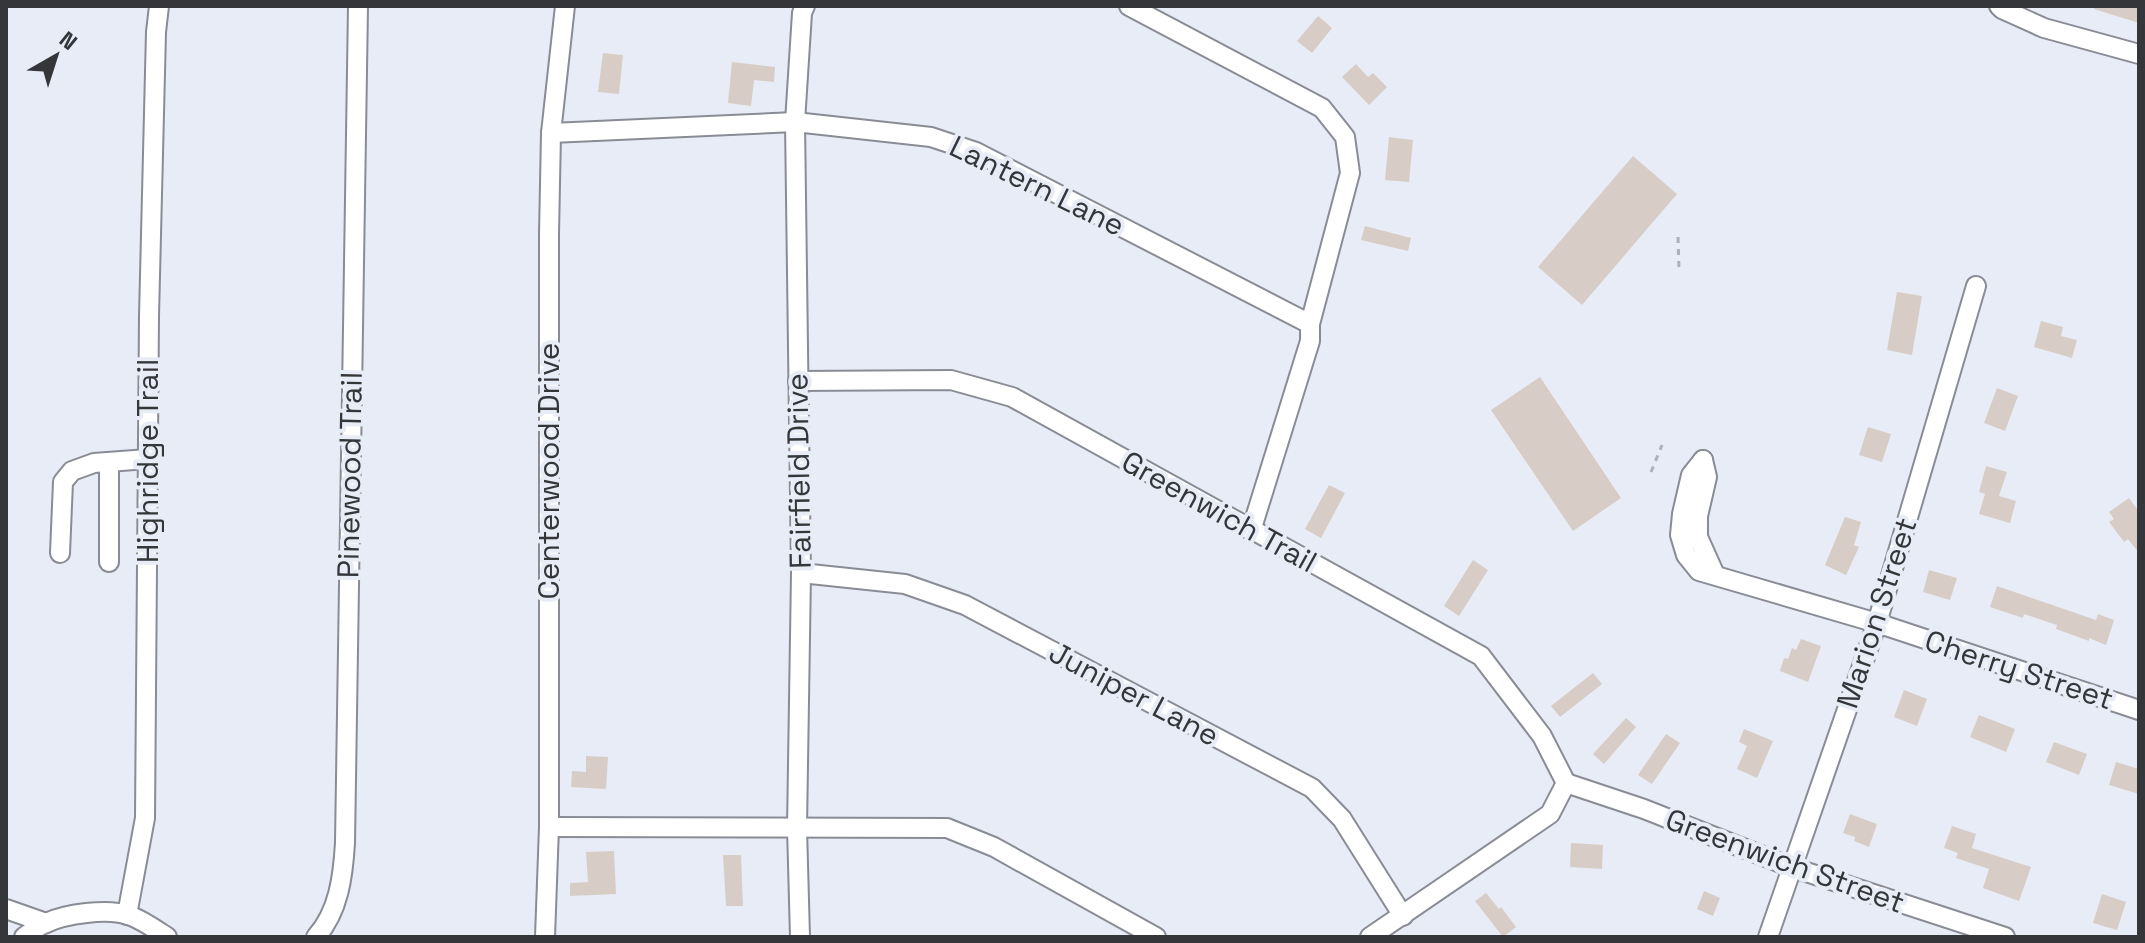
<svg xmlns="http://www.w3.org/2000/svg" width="2145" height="943" viewBox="0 0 2145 943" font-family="'Space Grotesk',sans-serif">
	<rect width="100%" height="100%" fill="#e8ecf6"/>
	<g fill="#d7cdc6">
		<polygon points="2094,6 2139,6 2139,23 2094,9"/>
		<polygon points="1318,16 1332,28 1312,53 1297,41"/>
		<polygon points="603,53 623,55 619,94 598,92"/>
		<polygon points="732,62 775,67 774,82 754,80 751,106 728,103"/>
		<polygon points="1356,64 1368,77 1373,73 1387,87 1369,105 1342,77"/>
		<polygon points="1389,137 1413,140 1409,182 1385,180"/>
		<polygon points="1633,156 1677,194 1582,305 1538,267"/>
		<polygon points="1365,226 1411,238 1408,251 1361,240"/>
		<polygon points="1897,292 1922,296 1912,355 1887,350"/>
		<polygon points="2041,321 2063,327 2061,336 2077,340 2072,358 2034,347"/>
		<polygon points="1540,377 1621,498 1573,531 1491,410"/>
		<polygon points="1997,388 2018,396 2005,431 1984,423"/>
		<polygon points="1868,427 1891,434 1882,462 1859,455"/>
		<polygon points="1986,466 2007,472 1999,496 2016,501 2010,523 1979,514 1985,494 1979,492"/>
		<polygon points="1329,485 1345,493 1321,538 1305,529"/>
		<polygon points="2129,498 2139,512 2139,553 2128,539 2124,542 2109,522 2114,519 2109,512"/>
		<polygon points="1845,517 1861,522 1854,545 1859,547 1846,575 1825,565"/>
		<polygon points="1473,560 1488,570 1459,616 1444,606"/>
		<polygon points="1929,570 1957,578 1950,600 1923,592"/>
		<polygon points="1997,586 2096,620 2098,614 2114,620 2106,645 2089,638 2089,641 2056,629 2057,625 2024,614 2023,618 1990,607"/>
		<polygon points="1801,639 1821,646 1808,682 1780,671 1784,658 1788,659 1792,648 1796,650"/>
		<polygon points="1593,673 1602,684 1560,717 1551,706"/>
		<polygon points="1904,690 1927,699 1917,726 1894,717"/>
		<polygon points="1979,715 2015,729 2006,752 1970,737"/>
		<polygon points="1626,718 1636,727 1604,764 1593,754"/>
		<polygon points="1744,729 1773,741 1757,778 1737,769 1747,746 1739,742"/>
		<polygon points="1666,734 1680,743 1652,784 1638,775"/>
		<polygon points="2054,742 2087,754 2079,775 2046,762"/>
		<polygon points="586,756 608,757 606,789 571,787 572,771 586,772"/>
		<polygon points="2116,762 2139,769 2139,794 2109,785"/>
		<polygon points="1850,814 1877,824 1869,847 1854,841 1855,837 1843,833"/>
		<polygon points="1952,826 1976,834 1972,848 2031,867 2019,901 1983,888 1989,869 1956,858 1958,853 1944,848"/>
		<polygon points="1571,843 1603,845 1602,869 1570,867"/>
		<polygon points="614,851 616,894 570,896 570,883 588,882 586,852"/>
		<polygon points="723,855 741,855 743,906 726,906"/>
		<polygon points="1704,891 1720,898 1713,916 1697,909"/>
		<polygon points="1486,893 1499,909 1501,907 1516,927 1503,937 1475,901"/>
		<polygon points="2102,894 2126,902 2117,930 2093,923"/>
	</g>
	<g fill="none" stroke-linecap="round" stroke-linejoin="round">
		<defs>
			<g id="minor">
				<polyline points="1129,6 1322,108 1345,137 1350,173 1310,324 1310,341 1251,531"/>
				<polyline points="1999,6 2002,9 2044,28 2139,54"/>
				<polyline points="551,133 795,122 931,137 976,152 1310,324"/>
				<polyline points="798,381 951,380 1012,397 1481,656 1542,736 1566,783"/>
				<polyline points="1703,460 1691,475 1682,514 1680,535 1686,555 1699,571 1877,623 2139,710"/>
				<polyline points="1703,460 1707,477 1698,516 1698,537 1715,575"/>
				<polyline points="60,553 63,482 72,471 94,463 148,459"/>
				<polyline points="109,562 109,462"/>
				<polyline points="801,573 905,584 965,605 1312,788 1342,819 1403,916"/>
				<polyline points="1566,783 1644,809 1791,867 2005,937"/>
				<polyline points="549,827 947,828 994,847 1156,937"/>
				<polyline points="6,909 46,923"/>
				<polyline points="127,915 145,818 149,316 156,32 159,6"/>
				<path d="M 24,937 C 31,932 38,926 46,923 C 65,914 107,908 128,915 C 141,919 155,929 167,937"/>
				<path d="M 316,937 C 339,911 343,876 345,843 L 358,6"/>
				<polyline points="545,937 549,827 549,234 551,133 565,6"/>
				<polyline points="800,937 797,828 801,573 795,122 802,13 805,6"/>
				<polyline points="1370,937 1550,814 1566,783"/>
				<polyline points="1768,937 1877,623 1976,286"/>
			</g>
		</defs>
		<use href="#minor" stroke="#898c95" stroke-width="22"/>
		<g stroke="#adb0b8" stroke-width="3" stroke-dasharray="6 6" stroke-linecap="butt">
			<polyline points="1678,237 1679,269"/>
			<polyline points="1651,472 1662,445"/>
		</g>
		<use href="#minor" stroke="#fff" stroke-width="18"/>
	</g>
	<g text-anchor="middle" stroke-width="8" stroke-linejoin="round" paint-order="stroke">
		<g font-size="30" fill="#34363a" stroke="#e8ecf6">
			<text transform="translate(1037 186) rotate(26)" y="10">Lantern Lane</text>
			<text transform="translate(148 461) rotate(-90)" y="10">Highridge Trail</text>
			<text transform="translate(549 471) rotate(-90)" y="10">Centerwood Drive</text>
			<text transform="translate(799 471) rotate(-91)" y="10">Fairfield Drive</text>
			<text transform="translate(350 475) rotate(-89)" y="10">Pinewood Trail</text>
			<text transform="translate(1219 512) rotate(29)" y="10">Greenwich Trail</text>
			<text transform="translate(1877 613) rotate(-72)" y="10">Marion Street</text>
			<text transform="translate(2019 670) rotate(18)" y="10">Cherry Street</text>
			<text transform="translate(1134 694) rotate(28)" y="10">Juniper Lane</text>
			<text transform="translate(1785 861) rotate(20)" y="10">Greenwich Street</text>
		</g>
	</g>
	<rect width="2145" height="943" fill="none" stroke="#34363a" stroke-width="16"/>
	<g transform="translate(56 56) rotate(39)" stroke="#e8ecf6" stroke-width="6" paint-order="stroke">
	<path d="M0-6L14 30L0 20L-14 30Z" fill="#34363a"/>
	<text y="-12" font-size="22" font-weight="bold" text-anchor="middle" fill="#34363a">N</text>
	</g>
</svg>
